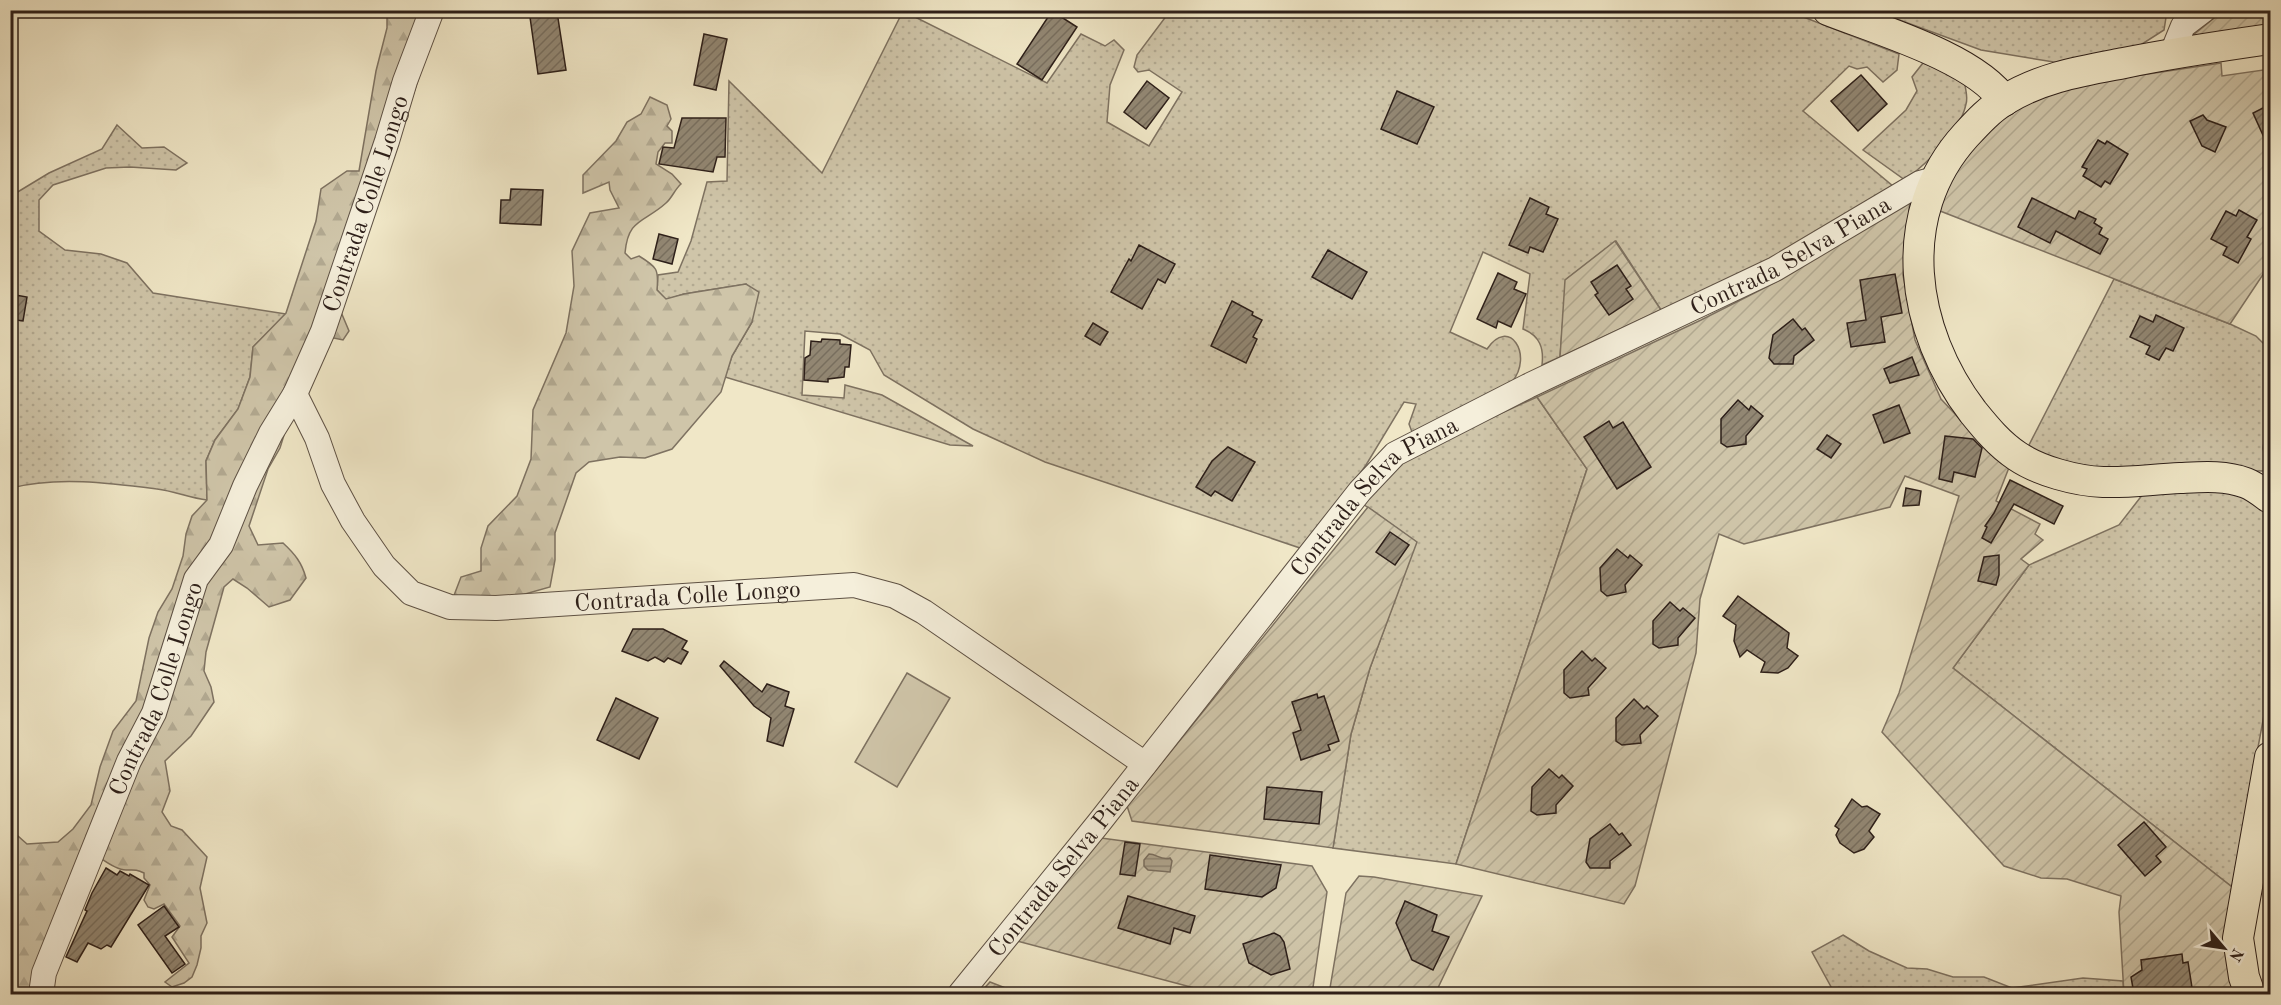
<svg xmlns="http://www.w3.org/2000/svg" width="2281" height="1005" viewBox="0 0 2281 1005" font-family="'Old Standard TT',serif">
	<defs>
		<pattern id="grass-dots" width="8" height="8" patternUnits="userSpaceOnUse" patternTransform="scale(1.5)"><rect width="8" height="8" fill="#cfc5a9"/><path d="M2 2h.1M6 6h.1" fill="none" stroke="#b2a991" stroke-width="1.8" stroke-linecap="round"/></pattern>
		<pattern id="forest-firs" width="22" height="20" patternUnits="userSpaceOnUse" patternTransform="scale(1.5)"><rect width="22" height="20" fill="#cfc5a9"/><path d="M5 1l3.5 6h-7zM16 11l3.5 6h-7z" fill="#b2a991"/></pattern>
		<pattern id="garden-furrows" width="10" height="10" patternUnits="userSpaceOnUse" patternTransform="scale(1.5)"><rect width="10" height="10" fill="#cfc5a9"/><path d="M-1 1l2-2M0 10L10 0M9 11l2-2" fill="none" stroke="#b2a991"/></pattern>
		<pattern id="water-rules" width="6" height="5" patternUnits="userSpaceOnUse" patternTransform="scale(1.5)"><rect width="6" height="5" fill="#aea38c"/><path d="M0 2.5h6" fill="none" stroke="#8e8472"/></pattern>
		<pattern id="building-hatch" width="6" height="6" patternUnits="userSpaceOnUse" patternTransform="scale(1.5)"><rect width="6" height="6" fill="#928773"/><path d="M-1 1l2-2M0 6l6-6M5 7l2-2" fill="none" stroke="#786e5e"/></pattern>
	</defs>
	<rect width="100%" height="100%" fill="#f0e7c7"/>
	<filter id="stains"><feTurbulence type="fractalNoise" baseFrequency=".00333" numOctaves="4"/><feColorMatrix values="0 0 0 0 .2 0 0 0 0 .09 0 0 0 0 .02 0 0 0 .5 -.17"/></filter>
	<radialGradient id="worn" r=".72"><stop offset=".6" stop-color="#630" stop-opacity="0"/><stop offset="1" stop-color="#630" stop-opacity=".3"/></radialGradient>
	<g fill="url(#grass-dots)" stroke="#7e7261" stroke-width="1.5">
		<path d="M 903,11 L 1047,83 L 1081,34 L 1105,46 L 1114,40 L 1124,50 L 1110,85 L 1107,122 L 1149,146 L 1182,92 L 1149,70 L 1138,72 L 1134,67 L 1137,55 L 1170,11 L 1788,11 L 1899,54 L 1897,70 L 1883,82 L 1867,67 L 1857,69 L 1849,66 L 1803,111 L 1894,187 L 1769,263 L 1661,310 L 1616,241 L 1566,280 L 1560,357 L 1542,365 C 1544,348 1540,336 1523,329 L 1530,274 L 1483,252 L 1450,332 L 1487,349 C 1509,316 1534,355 1512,382 C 1507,388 1495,391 1488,395 C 1463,407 1438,420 1412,432 L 1409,424 L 1416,404 L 1404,402 L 1366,465 L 1306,550 L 1045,462 L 973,429 L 884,375 L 870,350 L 840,334 L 805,331 L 802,395 L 844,398 L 845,385 L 882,395 L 973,446 L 950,445 L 725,377 L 732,356 L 752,322 L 746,284 L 684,294 L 666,300 L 657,290 L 658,275 L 678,272 L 691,241 L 707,182 L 727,181 L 729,81 L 822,173 Z"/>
		<polygon points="1875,11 2167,11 2164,30 2139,46 2060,63 1981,50"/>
		<path d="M 1923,63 L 1954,75 L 1965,85 C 1966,92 1968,98 1966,104 C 1960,133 1927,163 1905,180 L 1863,150 L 1906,110 L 1917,91 L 1912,77 Z"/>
		<path d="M 117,125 L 142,148 L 164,147 L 187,163 L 176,170 L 130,167 L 106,168 L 53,185 L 39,200 L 39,231 L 65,250 L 101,254 L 127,263 L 153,293 L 286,314 L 253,347 L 250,377 L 238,409 L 215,440 L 206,461 L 207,500 C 190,498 174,491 157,489 C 110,483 57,476 11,488 L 11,196 L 49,173 L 102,149 Z"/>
		<polygon points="2114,279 2230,324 2256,336 2270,350 2270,405 2263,448 2268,471 2076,470 2036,453 2029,445"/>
		<polygon points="1537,397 1587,469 1456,864 1333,848 1351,734 1370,668 1416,542 1363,504 1395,468 1421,450"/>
		<polygon points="2220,487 2246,497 2270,516 2270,683 2232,887 1953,668 2029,565 2119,525 2143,494"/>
		<polygon points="1843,935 1869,951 1907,968 1927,969 1953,977 1984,977 2012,988 2083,978 2123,981 2124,994 1835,994 1812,952"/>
	</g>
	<g fill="url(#forest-firs)" stroke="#7e7261" stroke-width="1.5">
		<path d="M 387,11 L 441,11 L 341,312 L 349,331 L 343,340 L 329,337 L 289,419 L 280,448 L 268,469 L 249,526 L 258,545 L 283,543 C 295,554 302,563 306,578 L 290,600 L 269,607 L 247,588 L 233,579 L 224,587 L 206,652 L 204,671 L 211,687 L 214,702 L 191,736 L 165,761 L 170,791 L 162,812 L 171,826 L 182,830 L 207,857 L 200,888 L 207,923 L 201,936 L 201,948 L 197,965 L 192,977 L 184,983 L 172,987 L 165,982 L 189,963 L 172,937 L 180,926 L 164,904 L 154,909 L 148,907 L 144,900 L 150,885 L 144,878 L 144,873 C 136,869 134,870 126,870 C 117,870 106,862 99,857 L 33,994 L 11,994 L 10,829 L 27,844 L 58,842 L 73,829 L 91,805 L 100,767 L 113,731 L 136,701 L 149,638 L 158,612 L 172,589 L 183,556 L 186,534 L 192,516 L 207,500 L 206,461 L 215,440 L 238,409 L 250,377 L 253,347 L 286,313 L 316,221 L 321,189 L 347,171 L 359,171 L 376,71 L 387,28 Z"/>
		<path d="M 650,97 L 667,105 L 671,119 L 667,126 L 672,131 L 672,143 L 665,143 L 658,152 L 656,164 L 672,174 L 681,184 C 675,189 672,198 666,203 C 644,223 628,218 625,253 L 631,259 L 639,256 C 657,267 659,269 657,290 L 666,299 L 684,294 L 746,284 L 759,292 L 752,322 L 732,356 L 721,392 L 672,449 L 645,458 L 620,457 L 589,462 L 576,473 L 555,533 L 555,560 L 550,587 L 518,596 L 453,598 L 461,577 L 481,571 L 481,548 L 488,526 L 517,496 L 531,459 L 533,410 L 566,333 L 574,286 L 572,251 L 590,213 L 619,208 L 610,190 L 609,182 L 583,193 L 583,175 L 616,141 L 627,122 L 641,114 Z"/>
	</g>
	<polygon fill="#cfc5a9" stroke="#7e7261" stroke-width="1.5" points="907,673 950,698 897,787 855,762"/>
	<g fill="url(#garden-furrows)" stroke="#7e7261" stroke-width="1.5">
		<polygon points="2223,11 2270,11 2270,32 2192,36"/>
		<polygon points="2221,63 2222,76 2270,69 2270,264 2230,324 1935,209 1947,177 2003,110 2031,95 2095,82"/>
		<polygon points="1910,200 1903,275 1915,340 1941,399 1969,429 2010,465 1996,501 2040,524 2035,534 2043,540 2021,559 2029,565 1953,668 2232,887 2238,994 2124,994 2119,912 2121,896 2067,879 2041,878 2004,866 1882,732 1899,693 1959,496 1905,476 1890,507 1744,544 1719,534 1700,599 1696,653 1635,886 1624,904 1456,864 1587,469 1537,397 1701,320 1778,281"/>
		<polygon points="1615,241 1661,310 1560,357 1565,280"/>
		<polygon points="1368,507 1417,542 1370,668 1351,734 1333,848 1132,821 1127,806"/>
		<polygon points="1101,838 1312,866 1327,892 1312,994 1217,994 1017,941"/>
		<polygon points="1359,876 1374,877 1482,896 1435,994 1329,994 1346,893"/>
		<polygon points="990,982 1021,994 979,994"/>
	</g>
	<path fill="url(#water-rules)" stroke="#7a6e5e" stroke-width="1.5" d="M 1149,854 C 1157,854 1161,861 1170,858 L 1172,861 L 1170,872 L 1148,870 L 1144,866 L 1144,860 Z"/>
	<g fill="url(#building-hatch)" stroke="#2d1f19" stroke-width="1.5">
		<polygon points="529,10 545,10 546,14 557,12 566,70 538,74"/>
		<polygon points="1052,11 1077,27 1042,80 1017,64"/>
		<polygon points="704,34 727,39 716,90 694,85"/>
		<polygon points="1861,75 1887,104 1858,131 1831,101"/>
		<polygon points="1147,81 1169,98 1146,129 1124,112"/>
		<polygon points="1397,91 1434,107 1417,144 1381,129"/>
		<polygon points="2265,107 2271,114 2271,153 2253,113"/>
		<polygon points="2203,115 2207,120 2226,127 2215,152 2202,146 2190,121"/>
		<polygon points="682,118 726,118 725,157 717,157 713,172 659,164 663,147 674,148"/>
		<polygon points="2098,140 2105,144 2107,141 2128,154 2110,184 2105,181 2101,187 2083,176 2087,169 2082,167"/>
		<polygon points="511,189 543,190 541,225 500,223 501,200 510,200"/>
		<polygon points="1530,198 1549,207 1546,214 1558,219 1543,252 1530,247 1528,253 1509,245"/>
		<polygon points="2032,198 2075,219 2079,211 2096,219 2094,223 2102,228 2099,234 2108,239 2100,254 2056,231 2050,243 2018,227"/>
		<polygon points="2239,210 2257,220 2247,237 2251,239 2238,263 2223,255 2227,247 2211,239 2226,211 2236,216"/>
		<polygon points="659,234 678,239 672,264 653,259"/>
		<polygon points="1139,245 1175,264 1165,283 1158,279 1142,309 1111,292 1129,259 1131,261"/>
		<polygon points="1328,250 1367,272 1352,299 1312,277"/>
		<polygon points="1617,265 1631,286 1626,289 1633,299 1609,315 1595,295 1598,293 1591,282"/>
		<polygon points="1498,273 1517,282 1514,289 1526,294 1511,327 1498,321 1496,328 1477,319"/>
		<polygon points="1895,274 1902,313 1881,317 1885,342 1851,347 1847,323 1866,320 1860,280"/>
		<polygon points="10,294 27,297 23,321 10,319"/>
		<polygon points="1232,301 1253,312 1252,315 1262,320 1253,337 1257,339 1246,363 1211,346"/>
		<polygon points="2156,315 2184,328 2173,351 2166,348 2159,360 2146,354 2150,346 2130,337 2140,316 2153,322"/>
		<polygon points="1793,319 1802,330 1805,328 1814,340 1794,356 1793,364 1774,364 1769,358 1773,335"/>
		<polygon points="1093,323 1108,332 1100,345 1085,336"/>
		<polygon points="822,339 840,340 840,344 851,345 849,367 845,367 844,377 828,379 828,382 804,380 805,358 810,355 811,341 821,342"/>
		<polygon points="1912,357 1919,375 1890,383 1884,369"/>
		<polygon points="1738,400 1749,410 1751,406 1763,416 1746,436 1746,444 1727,447 1721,443 1721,419"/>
		<polygon points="1899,405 1910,433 1884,443 1873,415"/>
		<polygon points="1609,421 1613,428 1623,422 1651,467 1617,489 1584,437"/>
		<polygon points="1827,435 1841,444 1831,458 1817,449"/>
		<polygon points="1945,436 1973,439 1982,448 1975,477 1954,472 1952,482 1939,479"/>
		<polygon points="1228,447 1255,462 1232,501 1215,491 1211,496 1196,487 1212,461"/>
		<polygon points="2010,480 2063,506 2054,524 2014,504 1991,543 1982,538 1987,527 1985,526 1994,513"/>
		<polygon points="1906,488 1921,491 1919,505 1903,506"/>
		<polygon points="1390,532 1409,545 1395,565 1376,552"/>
		<polygon points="1617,549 1628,558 1630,555 1642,565 1625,585 1626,592 1607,596 1601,591 1600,568"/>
		<polygon points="1999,555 1999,575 1996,585 1978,581 1984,557"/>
		<polygon points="1738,596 1789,633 1787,648 1798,656 1788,668 1778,673 1761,672 1765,662 1747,650 1740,657 1734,641 1736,625 1723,616"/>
		<polygon points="1670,602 1680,611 1683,608 1695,618 1678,638 1678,645 1659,648 1653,644 1653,621"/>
		<polygon points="633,629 663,629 687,641 682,649 688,652 681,664 668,658 664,662 655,657 648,661 622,651"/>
		<polygon points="1582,651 1592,661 1595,658 1606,668 1588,688 1589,695 1570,698 1564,693 1564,670"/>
		<polygon points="724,661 762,692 767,684 789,692 785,706 794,709 783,746 767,741 771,718 754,706 720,666"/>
		<polygon points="1317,694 1318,698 1324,696 1339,741 1328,745 1330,750 1301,760 1293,733 1301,730 1292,702"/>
		<polygon points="616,698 658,718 639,759 597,740"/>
		<polygon points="1634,699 1644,709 1647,706 1658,716 1640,735 1641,743 1622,745 1616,741 1616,718"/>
		<polygon points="1549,769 1559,778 1562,775 1573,786 1556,805 1556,813 1537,815 1531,811 1532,787"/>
		<polygon points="1267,787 1322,792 1319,824 1264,819"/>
		<polygon points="1852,799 1862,807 1867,806 1880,814 1869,831 1874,837 1864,849 1854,853 1840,843 1836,835 1839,829 1835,826"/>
		<polygon points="2144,822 2166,847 2156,856 2161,862 2145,876 2118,845"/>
		<polygon points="1610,824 1619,835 1622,833 1631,845 1610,861 1610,868 1590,868 1586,862 1590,839"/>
		<polygon points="1125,842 1140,844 1135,876 1120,874"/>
		<polygon points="1210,855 1281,865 1276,888 1262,897 1205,889"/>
		<polygon points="106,868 117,875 120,871 129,876 130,874 149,885 111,947 107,945 101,949 88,943 77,962 66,957 87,911 85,910 92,893"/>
		<polygon points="1128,896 1195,916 1190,933 1174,928 1170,944 1118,928"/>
		<polygon points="1405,901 1437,915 1432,931 1449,937 1433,970 1412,960 1396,923"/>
		<polygon points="164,906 179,927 165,936 185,964 172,973 138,925"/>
		<polygon points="1274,933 1280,936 1284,942 1290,969 1271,975 1249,963 1243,944"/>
		<polygon points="2182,954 2183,963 2188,962 2193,994 2134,994 2131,977 2142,970 2141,960"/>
	</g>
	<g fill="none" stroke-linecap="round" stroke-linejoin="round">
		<defs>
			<g id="minor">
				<polyline points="2172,53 2183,26 2204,10"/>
				<path id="s1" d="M 295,394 L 317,438 L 333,484 L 353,521 L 384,566 L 411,593 L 450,607 L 496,608 L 854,585 L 895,596 L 924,612 L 1145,764"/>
				<path id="s2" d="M 41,994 L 44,973 L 129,761 L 154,713 L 196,579 L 221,545 L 245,486 L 271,433 L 295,394 L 323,331 L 387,141 L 405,81 L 432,10"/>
				<path id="s3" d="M 960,994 L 1098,824 L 1360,491 L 1395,454 L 1528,386 L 1775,269 L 1920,183 L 1927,181 L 1933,183"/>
			</g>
			<g id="major">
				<path d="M 1828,10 C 1876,29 1976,58 2004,101"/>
				<path d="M 2270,39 C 2221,46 2172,53 2124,63 C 2082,71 2042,77 2005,100 C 1990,109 1978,122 1966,135 C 1893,215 1911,331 1973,412 C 1986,428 1999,444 2017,456 C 2039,471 2076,481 2103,482 C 2128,483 2155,479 2180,478 C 2202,477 2224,475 2246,483 C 2254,486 2263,493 2270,498"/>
				<polyline points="2250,994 2244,977 2238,938 2270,757"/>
			</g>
		</defs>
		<use href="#minor" stroke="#5e5144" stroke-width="26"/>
		<use href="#major" stroke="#2d1f19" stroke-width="32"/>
		<use href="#minor" stroke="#f5efdb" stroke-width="24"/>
		<use href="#major" stroke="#f0e7c7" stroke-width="30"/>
	</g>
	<g text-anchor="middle" stroke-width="5" stroke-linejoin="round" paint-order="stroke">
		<g font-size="24" fill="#2d1f19" stroke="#f5efdb">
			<text dy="8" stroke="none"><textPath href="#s2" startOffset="858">Contrada Colle Longo</textPath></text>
			<text dy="8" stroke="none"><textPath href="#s3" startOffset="1136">Contrada Selva Piana</textPath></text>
			<text dy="8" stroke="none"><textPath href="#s3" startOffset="650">Contrada Selva Piana</textPath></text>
			<text dy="8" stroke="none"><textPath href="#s1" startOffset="512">Contrada Colle Longo</textPath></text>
			<text dy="8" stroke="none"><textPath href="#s2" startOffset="327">Contrada Colle Longo</textPath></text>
			<text dy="8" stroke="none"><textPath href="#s3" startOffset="164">Contrada Selva Piana</textPath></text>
		</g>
	</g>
	<rect width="2281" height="1005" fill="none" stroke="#f0e7c7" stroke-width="36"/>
	<rect x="12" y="12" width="2257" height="981" fill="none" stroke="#2d1f19" stroke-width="3"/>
	<rect x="18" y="18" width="2245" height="969" fill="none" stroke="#2d1f19" stroke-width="1.5"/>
	<g transform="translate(2224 948) rotate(119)" stroke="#f5efdb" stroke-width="4.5" paint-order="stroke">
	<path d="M0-4.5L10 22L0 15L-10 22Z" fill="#2d1f19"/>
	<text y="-9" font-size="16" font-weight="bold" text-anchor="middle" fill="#2d1f19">N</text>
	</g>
	<rect width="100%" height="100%" filter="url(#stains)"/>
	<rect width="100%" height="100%" fill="url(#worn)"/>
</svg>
